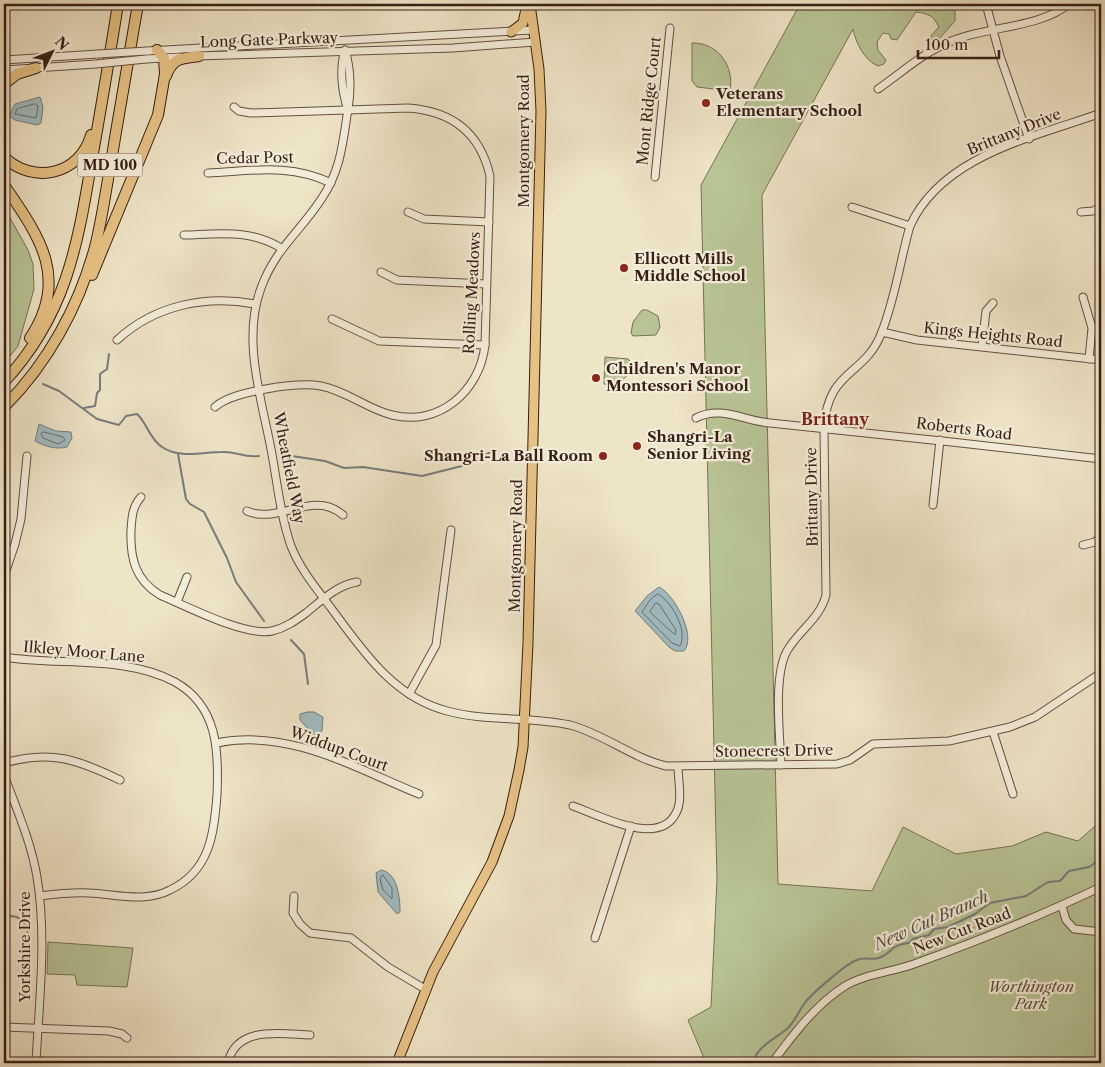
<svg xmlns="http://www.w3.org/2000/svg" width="1105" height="1067" viewBox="0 0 1105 1067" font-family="'Libre Caslon Text',serif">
	<rect width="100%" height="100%" fill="#eee4c6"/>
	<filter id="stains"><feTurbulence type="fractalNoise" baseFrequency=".004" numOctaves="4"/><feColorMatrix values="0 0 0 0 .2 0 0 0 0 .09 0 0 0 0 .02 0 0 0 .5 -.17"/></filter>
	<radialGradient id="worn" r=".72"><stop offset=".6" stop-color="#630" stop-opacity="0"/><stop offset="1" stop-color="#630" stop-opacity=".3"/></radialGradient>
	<g fill="#b8c495" stroke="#777256">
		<path d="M 800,4 L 958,4 L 955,10 L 955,21 L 938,40 L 933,41 L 930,37 L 939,27 C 933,15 929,14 916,12 L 897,40 L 891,39 L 889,34 L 883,33 L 877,42 L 878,50 L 886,60 L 884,64 L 878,66 C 864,60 856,43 853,29 L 762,195 L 778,884 L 872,891 L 903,827 L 956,854 L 1012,846 L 1046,832 L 1078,841 L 1101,821 L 1101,1063 L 706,1063 L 688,1020 L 711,1007 L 717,879 L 701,185 Z"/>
		<path d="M 692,43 C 717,42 735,66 730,91 L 697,87 L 692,81 Z"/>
		<polygon points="4,207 28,250 33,264 34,289 18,346 4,364"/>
		<polygon points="642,310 647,310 658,316 660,327 656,335 633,336 631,333 633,322"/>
		<polygon points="605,357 628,359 636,367 616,386 604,384"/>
		<polygon points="48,942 133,948 127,987 77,985 75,975 47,974"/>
	</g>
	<g fill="#a0bbc1" stroke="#767d7d">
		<polygon points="40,97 43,107 41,123 37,125 15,120 9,116 15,104"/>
		<path d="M 39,424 L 56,431 L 71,432 L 72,438 L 67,447 C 56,450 44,446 35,441 Z"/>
		<path d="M 659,587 C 674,594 697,636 684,651 L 675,651 L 669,647 L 635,611 L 647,596 Z"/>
		<polygon points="307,712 314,712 323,717 322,731 316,738 300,720 300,714"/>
		<path d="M 381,870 C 398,873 400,898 400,912 L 397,914 L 378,892 L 376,873 Z"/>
	</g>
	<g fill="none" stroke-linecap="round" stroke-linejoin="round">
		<g stroke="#6b6d6c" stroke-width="1">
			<polygon points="35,104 38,106 36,118 15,114 17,109"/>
			<polygon points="44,432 63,437 65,440 58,444 43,438 41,434"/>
			<path d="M 658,594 C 672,602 688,630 680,646 L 672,643 L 642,612 L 650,600 Z"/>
			<polygon points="656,603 659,604 676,630 675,635 650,612"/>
			<polygon points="383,875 392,888 392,899 383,890 380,879"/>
		</g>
		<g stroke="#767d7d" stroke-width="2">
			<polyline points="4,355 6,358"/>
			<path d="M 43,384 L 59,391 L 97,419 L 119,425 L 126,416 L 137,414 C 147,423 149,438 162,447 C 180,459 202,452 222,452 C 236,451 243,458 259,456"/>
			<polyline points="84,408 95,406 97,393 100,390 100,374 107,369 109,354"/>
			<polyline points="178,454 186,499 190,504 204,512 227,558 236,582 264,621"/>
			<polyline points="282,457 292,456 325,461 344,468 363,467 422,476 462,466 491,452"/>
			<polyline points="291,640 304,654 308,684"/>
			<polyline points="4,915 17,917 26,925 28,932"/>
			<path d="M 753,1063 C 755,1048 776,1038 787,1029 C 795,1021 798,1013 804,1004 C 811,994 847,963 857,960 C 864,957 872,960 879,958 C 893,953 889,945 909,943 L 913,939 L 929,935 L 934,929 L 948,927 L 975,914 L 990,903 L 1026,896 L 1048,882 L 1060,881 L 1069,871 L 1089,867 L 1095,863 L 1099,857 L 1101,838"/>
		</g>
		<defs>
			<g id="minor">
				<polyline points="986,4 1000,56 1029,139"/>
				<path d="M 345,50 C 351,69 351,90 348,109 C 343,141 341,170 322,198 C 301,231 275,249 261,288 C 242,339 261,397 271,449 C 277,480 280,515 291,546 C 300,569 316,588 331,608 C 363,651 393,697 447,711 C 487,722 530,716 570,725 C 604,734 632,758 666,766 L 837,764 L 850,760 L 873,744 L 949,741 L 1010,727 L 1035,717 L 1101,673"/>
				<path d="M 345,50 C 339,69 342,92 348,110"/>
				<polyline points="147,51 533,30"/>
				<polyline points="196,56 453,48 535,42"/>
				<polyline points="146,59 180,57"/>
				<polyline points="4,60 98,54"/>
				<polyline points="4,70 96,64"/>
				<path d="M 878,89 C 901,73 923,53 949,42 C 985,26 1038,29 1069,4"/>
				<path d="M 208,173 C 252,171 290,163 331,183"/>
				<polyline points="655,177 670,28"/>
				<polyline points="852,207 910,226"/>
				<polyline points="408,212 424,219 489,222"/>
				<polyline points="1081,212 1093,211 1101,207"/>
				<path d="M 184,235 C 219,234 250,229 281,248"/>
				<polyline points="381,272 397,280 486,284"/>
				<polyline points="1083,297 1092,328 1089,359"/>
				<polyline points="332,319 379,341 485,345"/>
				<polyline points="882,332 917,340 1101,360"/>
				<path d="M 117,340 C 155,305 205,295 255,304"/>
				<polyline points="982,346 986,311 993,303"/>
				<path d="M 215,407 C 232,391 298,382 321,386 C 347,391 367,409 392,415 C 439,427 480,391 485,345 L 490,176 C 480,132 451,111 408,108 L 251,113 L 239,111 L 234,107"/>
				<path d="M 696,418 C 720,405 745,421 770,423 C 880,434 991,446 1101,459"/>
				<path d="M 141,497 C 132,507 132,517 131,530 C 130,558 135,580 160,595 C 186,606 246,637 272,631 C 285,628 295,621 306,613 C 321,601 337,585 357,582"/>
				<polyline points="933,505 940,440"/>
				<path d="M 247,511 C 278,525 313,489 343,515"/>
				<polyline points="1083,545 1095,542 1101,536"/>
				<polyline points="4,576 15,544 21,519 27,456"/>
				<polyline points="177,602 187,577"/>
				<path d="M 4,657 C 58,666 126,655 175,682 C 218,706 219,751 217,795 C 214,834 210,871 170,890 C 145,903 116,894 89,893 C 72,892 56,894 40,896"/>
				<polyline points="409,694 436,645 451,530"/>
				<polyline points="993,732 1013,794"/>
				<path d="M 217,743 C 288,728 355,768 419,794"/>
				<path d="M 4,763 C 51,750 77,759 120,780"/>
				<path d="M 781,765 C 780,735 773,676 787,651 C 798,631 820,619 826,595 L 824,429 C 827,369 864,377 881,334 C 895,300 900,261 910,226 C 942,155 1035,137 1101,113"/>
				<path d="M 4,775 C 16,808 31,841 37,877 C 47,937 39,1002 36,1063"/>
				<path d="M 573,806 C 599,815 659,848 676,813 C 683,801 678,780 678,767"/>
				<polyline points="294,896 293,913 300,924 310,933 351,938 388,967 425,989"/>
				<polyline points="1062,906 1066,920 1074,929 1101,932"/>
				<polyline points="595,938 631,826"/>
				<polyline points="4,1027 109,1031 122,1034 127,1038"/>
				<path d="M 228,1063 C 236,1025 282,1034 310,1035"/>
				<path d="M 772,1063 C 793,1035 815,1005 845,986 C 865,974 892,972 914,964 C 978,941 1040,916 1101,887"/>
			</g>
			<g id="major">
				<polyline points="511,32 523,23 526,9"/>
				<polyline points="397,1063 433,972 492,862 509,816 519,770 523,747 528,643 541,111 539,69 530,4"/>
			</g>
			<g id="highway">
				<path d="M 166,76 C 173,57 181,59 199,56"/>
				<polyline points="4,84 17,74 36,68"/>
				<path d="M 4,157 C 33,185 80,175 91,135"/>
				<path d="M 4,185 C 39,236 70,278 30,338"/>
				<polyline points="92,275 158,115 165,74 164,58 157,50"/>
				<path d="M 4,382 C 68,313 78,242 93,153 C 102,103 110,54 118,4"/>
				<path d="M 4,407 C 48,363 79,306 95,247 C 103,215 107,182 113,150 C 121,101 130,52 138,4"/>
			</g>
		</defs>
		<use href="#minor" stroke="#645042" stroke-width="9"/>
		<use href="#major" stroke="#361f16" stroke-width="11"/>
		<use href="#highway" stroke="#361f16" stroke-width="12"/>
		<use href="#minor" stroke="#f4edda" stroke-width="7"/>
		<use href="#major" stroke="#e7c283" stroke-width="9"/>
		<use href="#highway" stroke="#e7c283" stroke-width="10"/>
		<defs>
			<g id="minor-bridge">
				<polyline points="98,54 147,51"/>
				<polyline points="96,64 146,59"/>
			</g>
		</defs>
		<use href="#minor-bridge" stroke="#645042" stroke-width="9" stroke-linecap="butt"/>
		<use href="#minor-bridge" stroke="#f4edda" stroke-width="7"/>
	</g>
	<g fill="#8f2418" stroke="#f4edda" stroke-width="2">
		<circle cx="706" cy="103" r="5"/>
		<circle cx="624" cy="268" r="5"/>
		<circle cx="596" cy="378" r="5"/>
		<circle cx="637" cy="446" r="5"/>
		<circle cx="603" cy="456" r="5"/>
	</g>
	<g text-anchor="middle" stroke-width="4.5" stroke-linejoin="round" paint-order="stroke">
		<rect fill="#f4edda" stroke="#6f5d51" stroke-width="1" x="77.5" y="153.5" width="65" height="23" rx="4"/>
		<g font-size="14" font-weight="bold" fill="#361f16">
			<text x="110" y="170">MD 100</text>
		</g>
		<g font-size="15" fill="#361f16" stroke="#f4edda">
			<text transform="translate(269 40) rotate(-2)" y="5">Long Gate Parkway</text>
			<text transform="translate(649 101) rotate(-84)" y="5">Mont Ridge Court</text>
			<text transform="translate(1014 132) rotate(-22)" y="5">Brittany Drive</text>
			<text transform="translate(524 141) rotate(-90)" y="5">Montgomery Road</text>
			<text transform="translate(255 158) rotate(-1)" y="5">Cedar Post</text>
			<text transform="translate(472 293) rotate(-87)" y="5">Rolling Meadows</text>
			<text transform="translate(993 335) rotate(6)" y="5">Kings Heights Road</text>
			<text transform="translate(964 429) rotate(7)" y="5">Roberts Road</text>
			<text transform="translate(289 468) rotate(79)" y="5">Wheatfield Way</text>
			<text transform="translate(812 497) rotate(-91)" y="5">Brittany Drive</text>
			<text transform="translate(516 546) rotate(-89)" y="5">Montgomery Road</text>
			<text transform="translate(84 652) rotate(5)" y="5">Ilkley Moor Lane</text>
			<text transform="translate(339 749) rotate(20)" y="5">Widdup Court</text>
			<text transform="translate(774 751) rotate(-1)" y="5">Stonecrest Drive</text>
			<text transform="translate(962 931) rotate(-21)" y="5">New Cut Road</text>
			<text transform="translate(25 947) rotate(-90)" y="5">Yorkshire Drive</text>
		</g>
		<g font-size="15" font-weight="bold" fill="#361f16" stroke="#f4edda" text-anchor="start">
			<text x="716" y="99">Veterans<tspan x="716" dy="17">Elementary School</tspan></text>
			<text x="634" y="264">Ellicott Mills<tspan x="634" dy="17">Middle School</tspan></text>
			<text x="606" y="374">Children's Manor<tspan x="606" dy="17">Montessori School</tspan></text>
			<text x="647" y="442">Shangri-La<tspan x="647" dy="17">Senior Living</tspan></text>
			<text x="593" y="461" text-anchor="end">Shangri-La Ball Room</text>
		</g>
		<g font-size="15" font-style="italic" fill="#5d513c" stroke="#f4edda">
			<text x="1031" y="992">Worthington<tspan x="1031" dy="17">Park</tspan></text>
		</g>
		<g font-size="16" font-weight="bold" fill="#7a1f14" stroke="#f4edda">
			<text x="835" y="425">Brittany</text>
		</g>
		<g font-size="16" font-style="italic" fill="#564e49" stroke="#f4edda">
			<text transform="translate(931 920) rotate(-24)" y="6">New Cut Branch</text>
		</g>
	</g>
	<rect width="1105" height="1067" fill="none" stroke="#eee4c6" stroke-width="20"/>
	<rect x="5" y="5" width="1095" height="1057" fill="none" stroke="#361f16" stroke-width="2.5"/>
	<rect x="10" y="10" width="1085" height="1047" fill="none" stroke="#361f16"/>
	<g transform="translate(52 52) rotate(48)" stroke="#f4edda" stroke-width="4" paint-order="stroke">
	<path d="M0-4L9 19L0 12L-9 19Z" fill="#361f16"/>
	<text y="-8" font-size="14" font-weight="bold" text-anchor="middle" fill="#361f16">N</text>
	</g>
	<path d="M918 50v8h81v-8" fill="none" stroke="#361f16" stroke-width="2.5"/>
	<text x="925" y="50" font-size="15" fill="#361f16" stroke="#f4edda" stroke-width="4" paint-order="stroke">100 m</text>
	<rect width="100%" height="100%" filter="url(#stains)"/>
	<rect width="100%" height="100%" fill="url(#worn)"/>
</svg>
